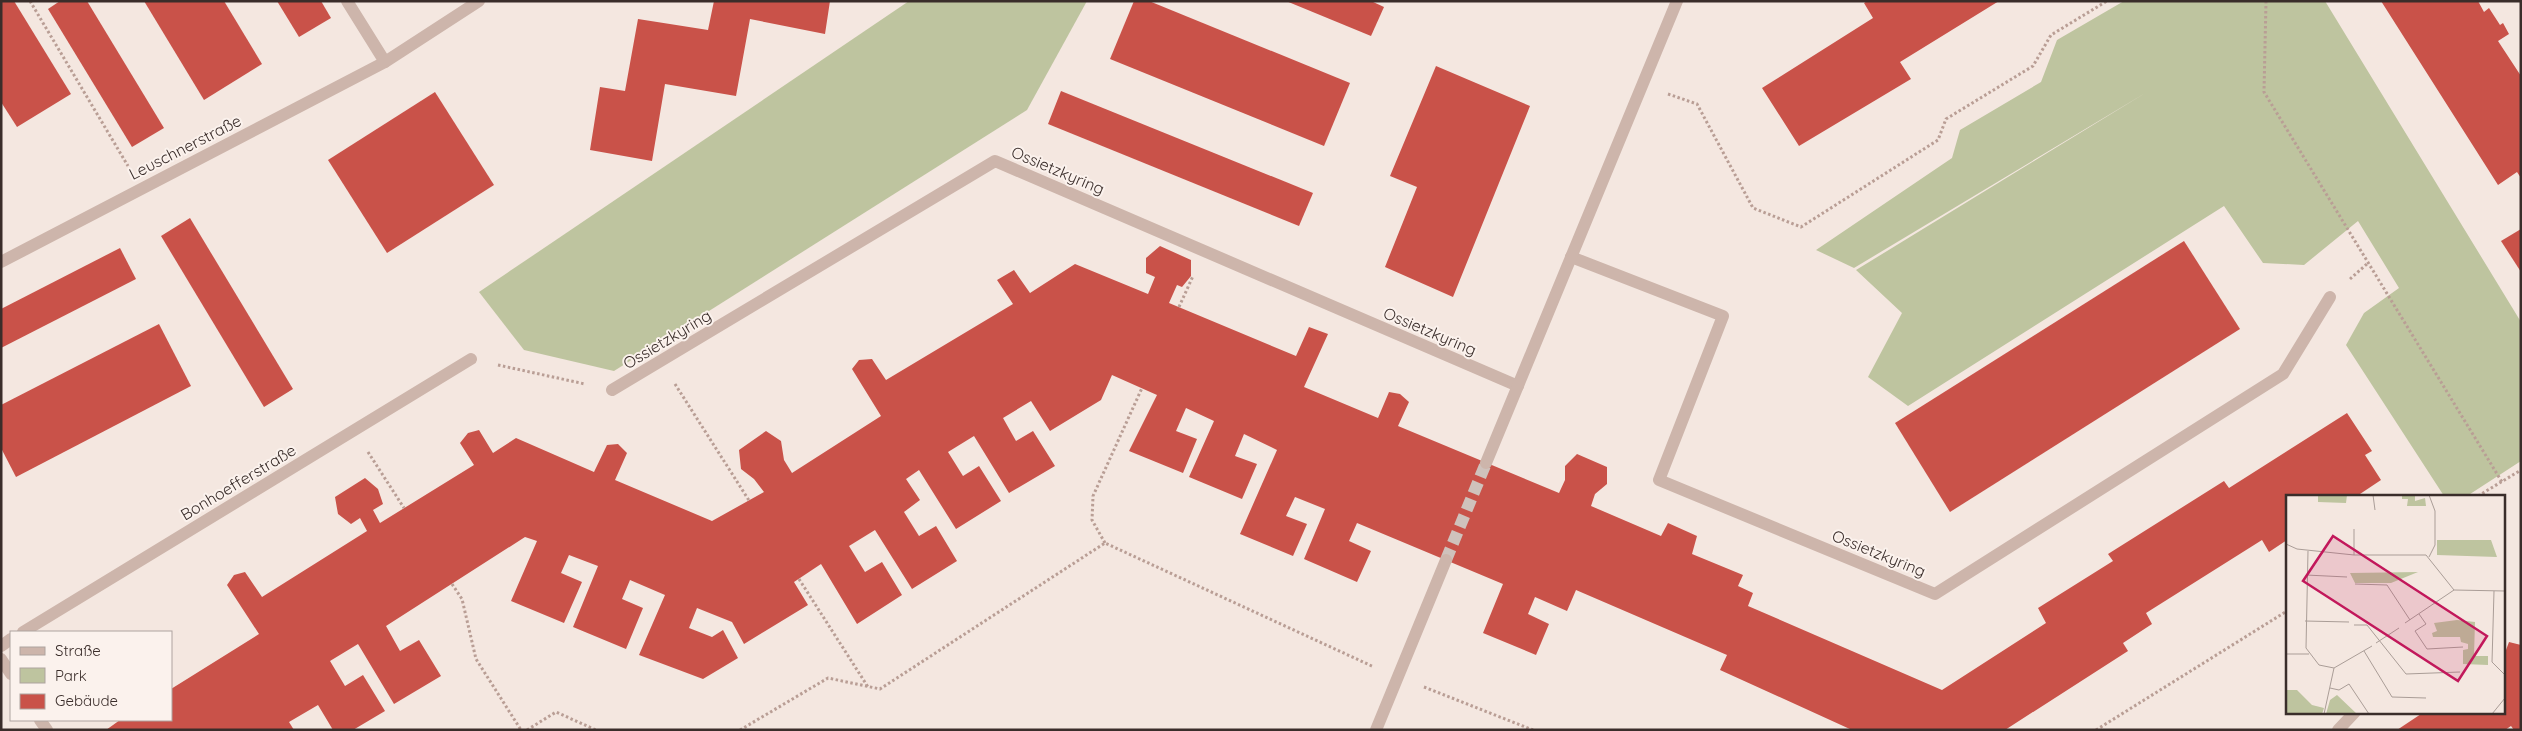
<svg xmlns="http://www.w3.org/2000/svg" width="2522" height="731" viewBox="0 0 2522 731" font-family="Quicksand,sans-serif">
	<rect width="100%" height="100%" fill="#f4e7e0"/>
	<g fill="#bec49f">
		<polygon points="909,1 1087,1 1027,110 614,371 524,350 479,292"/>
		<polygon points="2124,1 2325,1 2521,322 2521,461 2467,496 2444,496 2346,345 2364,313 2399,288 2358,221 2304,265 2263,263 2224,206 1908,406 1868,377 1902,313 1856,270 2147,92 1854,268 1816,250 1952,158 1960,130 2041,82 2057,40"/>
	</g>
	<g fill="#c95249">
		<polygon points="1,1 14,1 71,94 17,127 1,102"/>
		<polygon points="60,1 87,1 164,128 132,147 48,9"/>
		<polygon points="144,1 224,1 262,64 204,100"/>
		<polygon points="277,1 321,1 331,18 299,37"/>
		<polygon points="714,1 830,1 825,34 750,19 736,96 665,84 652,161 590,150 600,87 625,91 638,19 708,30"/>
		<polygon points="1134,1 1149,1 1350,83 1324,146 1110,59"/>
		<polygon points="1286,1 1371,1 1384,7 1371,36"/>
		<polygon points="1867,1 1999,1 1900,62 1911,79 1799,146 1762,88 1873,18 1864,3"/>
		<polygon points="2381,1 2478,1 2484,12 2489,8 2500,25 2503,23 2509,34 2498,41 2521,76 2521,178 2517,172 2498,185"/>
		<polygon points="1436,66 1530,106 1453,297 1385,267 1417,187 1390,176"/>
		<polygon points="1061,91 1313,193 1299,226 1048,124"/>
		<polygon points="435,92 494,185 387,253 328,160"/>
		<polygon points="190,218 293,389 264,407 161,236"/>
		<polygon points="2521,229 2521,272 2501,241"/>
		<polygon points="2184,241 2240,329 1950,512 1895,423"/>
		<polygon points="1160,246 1191,260 1191,276 1182,287 1177,285 1169,303 1296,356 1309,327 1328,334 1304,387 1378,418 1389,392 1400,394 1409,402 1398,426 1559,493 1565,480 1565,466 1577,454 1607,467 1607,484 1595,494 1591,506 1661,536 1668,523 1697,536 1692,554 1743,575 1738,586 1753,593 1748,606 1942,690 2046,623 2038,608 2113,561 2108,554 2224,481 2229,488 2347,413 2372,451 2365,455 2381,480 2357,496 2287,496 2287,540 2269,552 2262,540 2146,613 2152,624 2123,643 2128,651 2005,730 1852,730 1720,670 1727,655 1576,590 1567,611 1535,597 1528,614 1549,624 1536,655 1483,633 1503,584 1357,523 1349,541 1371,551 1357,582 1304,559 1325,509 1295,497 1286,516 1307,524 1293,556 1240,534 1277,450 1244,434 1235,456 1257,464 1242,499 1189,477 1214,421 1186,408 1176,431 1197,439 1183,473 1129,451 1157,395 1112,375 1101,400 1050,431 1031,401 1003,418 1016,441 1033,431 1055,466 1009,493 974,436 948,452 963,476 979,466 1001,501 956,529 919,470 906,479 920,500 904,512 919,536 936,526 957,561 912,589 875,530 849,546 865,572 882,562 902,595 857,624 821,564 794,582 808,605 744,644 732,622 697,608 689,628 712,637 723,630 738,658 703,679 639,655 665,595 630,580 622,599 643,608 626,649 573,627 598,566 569,555 561,573 582,582 564,623 511,601 537,541 525,537 386,626 400,651 419,640 441,676 394,704 358,644 330,661 345,686 363,675 385,711 353,730 333,730 318,705 289,722 294,730 106,730 120,720 171,720 171,689 259,634 227,585 234,575 245,572 262,597 367,531 360,518 351,524 338,514 335,497 365,478 378,489 383,504 373,510 380,523 474,465 460,443 468,433 479,430 493,453 516,438 594,472 607,445 618,444 627,453 615,480 712,521 764,492 754,479 741,469 739,450 766,431 781,441 784,460 792,473 881,416 852,369 859,360 872,359 886,380 1013,304 997,280 1014,270 1030,293 1075,264 1148,294 1155,277 1146,273 1146,258"/>
		<polygon points="120,248 136,279 1,348 1,309"/>
		<polygon points="159,324 191,386 16,477 1,448 1,405"/>
		<polygon points="2509,642 2521,645 2521,730 2514,730 2511,726 2505,730 2397,730 2424,712 2503,712 2503,649 2506,650"/>
	</g>
	<g fill="none" stroke-linecap="round" stroke-linejoin="round">
		<polyline stroke="#cfc2bc" stroke-width="12" stroke-dasharray="12 6" stroke-linecap="butt" points="1446,560 1486,463"/>
		<g stroke="#b99e95" stroke-width="3" stroke-dasharray="2.5 2.5" stroke-linecap="butt">
			<polyline points="30,1 128,166"/>
			<polyline points="2266,1 2264,92 2502,482"/>
			<polyline points="1668,94 1697,104 1753,208 1801,227 1938,140 1946,119 2033,66 2051,35 2107,1"/>
			<polyline points="2350,279 2368,263"/>
			<polyline points="1179,307 1193,276"/>
			<polyline points="498,365 585,384"/>
			<polyline points="675,384 750,502"/>
			<polyline points="368,452 404,508"/>
			<polyline points="2478,496 2521,470"/>
			<polyline points="1105,543 1092,520 1093,496 1142,388"/>
			<polyline points="799,579 868,687"/>
			<polyline points="452,584 462,599 476,659 521,730"/>
			<polyline points="1424,687 1533,730"/>
			<polyline points="527,730 556,712 596,730"/>
			<polyline points="740,730 828,678 880,689 1105,543 1374,667"/>
			<polyline points="2096,730 2287,611"/>
		</g>
		<g stroke="#cdb5ab" stroke-width="12">
			<polyline points="347,1 385,62"/>
			<polyline points="1571,257 1723,316 1659,480 1935,594 2283,374 2330,297"/>
			<polyline points="1,262 385,62 479,1"/>
			<polyline points="612,390 995,161 1518,386"/>
			<polyline points="1486,463 1677,1"/>
			<polyline points="23,632 471,359"/>
			<polyline points="1,646 11,639"/>
			<polyline points="1,659 11,674"/>
			<polyline points="40,720 47,730"/>
			<polyline points="1376,730 1446,560"/>
			<polyline points="2338,730 2355,712"/>
		</g>
	</g>
	<g text-anchor="middle" stroke-width="4" stroke-linejoin="round" paint-order="stroke">
		<g font-size="16" fill="#3a2d2a" stroke="#fbf2ed">
			<text transform="translate(185 147) rotate(-27)" y="6">Leuschnerstraße</text>
			<text transform="translate(1058 170) rotate(23)" y="6">Ossietzkyring</text>
			<text transform="translate(1430 331) rotate(23)" y="6">Ossietzkyring</text>
			<text transform="translate(667 339) rotate(-31)" y="6">Ossietzkyring</text>
			<text transform="translate(238 482) rotate(-31)" y="6">Bonhoefferstraße</text>
			<text transform="translate(1879 553) rotate(22)" y="6">Ossietzkyring</text>
		</g>
	</g>
	<g transform="translate(2286 495)">
		<rect width="219" height="219" fill="#f4e7e0"/>
		<path d="M 32,0 L 61,0 L 60,8 L 32,7 ZM 116,0 L 129,0 L 129,6 L 139,3 L 140,11 L 121,11 L 122,4 L 116,4 ZM 151,45 L 205,45 L 211,62 L 151,60 ZM 132,77 L 105,88 L 69,88 L 64,78 ZM 171,125 L 189,127 L 188,161 L 202,161 L 202,170 L 177,169 L 177,155 L 182,154 L 182,149 L 175,147 L 174,142 L 147,142 L 146,138 L 151,136 L 148,128 ZM 0,195 L 11,195 L 26,210 L 38,213 L 36,219 L 0,219 ZM 51,200 L 71,219 L 40,219 L 44,205 Z" fill="#bec49f"/>
		<path fill="none" stroke="#aa9d97" stroke-width="1" d="M 87,0 L 89,15M 0,49 L 11,54 L 68,60 L 140,60 L 168,95M 22,56 L 20,153 L 33,170 L 48,173M 68,60 L 68,34M 143,62 L 149,50 L 149,16 L 143,0M 20,80 L 61,82M 69,89 L 101,90 L 124,125M 208,96 L 206,167 L 219,180M 133,119 L 140,129 L 129,136 L 141,154 L 177,152M 19,126 L 63,127M 119,128 L 168,95 L 219,96M 68,130 L 81,130 L 120,179 L 174,177M 90,148 L 113,133M 78,156 L 106,202 L 140,203M 0,159 L 23,159M 44,193 L 53,195 L 63,189 L 83,219M 38,219 L 48,173 L 86,151M 206,219 L 219,203"/>
		<path fill="#c2185b" fill-opacity="0.15" stroke="#c2185b" stroke-width="2.5" d="M 47,41 L 201,141 L 172,186 L 17,86 Z"/>
		<rect width="219" height="219" fill="none" stroke="#3a2d2a" stroke-width="2.5"/>
	</g>
	<rect width="2522" height="731" fill="none" stroke="#3a2d2a" stroke-width="5"/>
	<rect x="10" y="631" width="162" height="90" fill="#fbf2ed" stroke="#aea39f"/>
	<rect x="20" y="647" width="25" height="8" fill="#cdb5ab" stroke="#aea39f"/>
	<text x="55" y="656" font-size="15" fill="#3a2d2a">Straße</text>
	<rect x="20" y="668" width="25" height="15" fill="#bec49f" stroke="#aea39f"/>
	<text x="55" y="681" font-size="15" fill="#3a2d2a">Park</text>
	<rect x="20" y="694" width="25" height="15" fill="#c95249" stroke="#aea39f"/>
	<text x="55" y="706" font-size="15" fill="#3a2d2a">Gebäude</text>
</svg>
